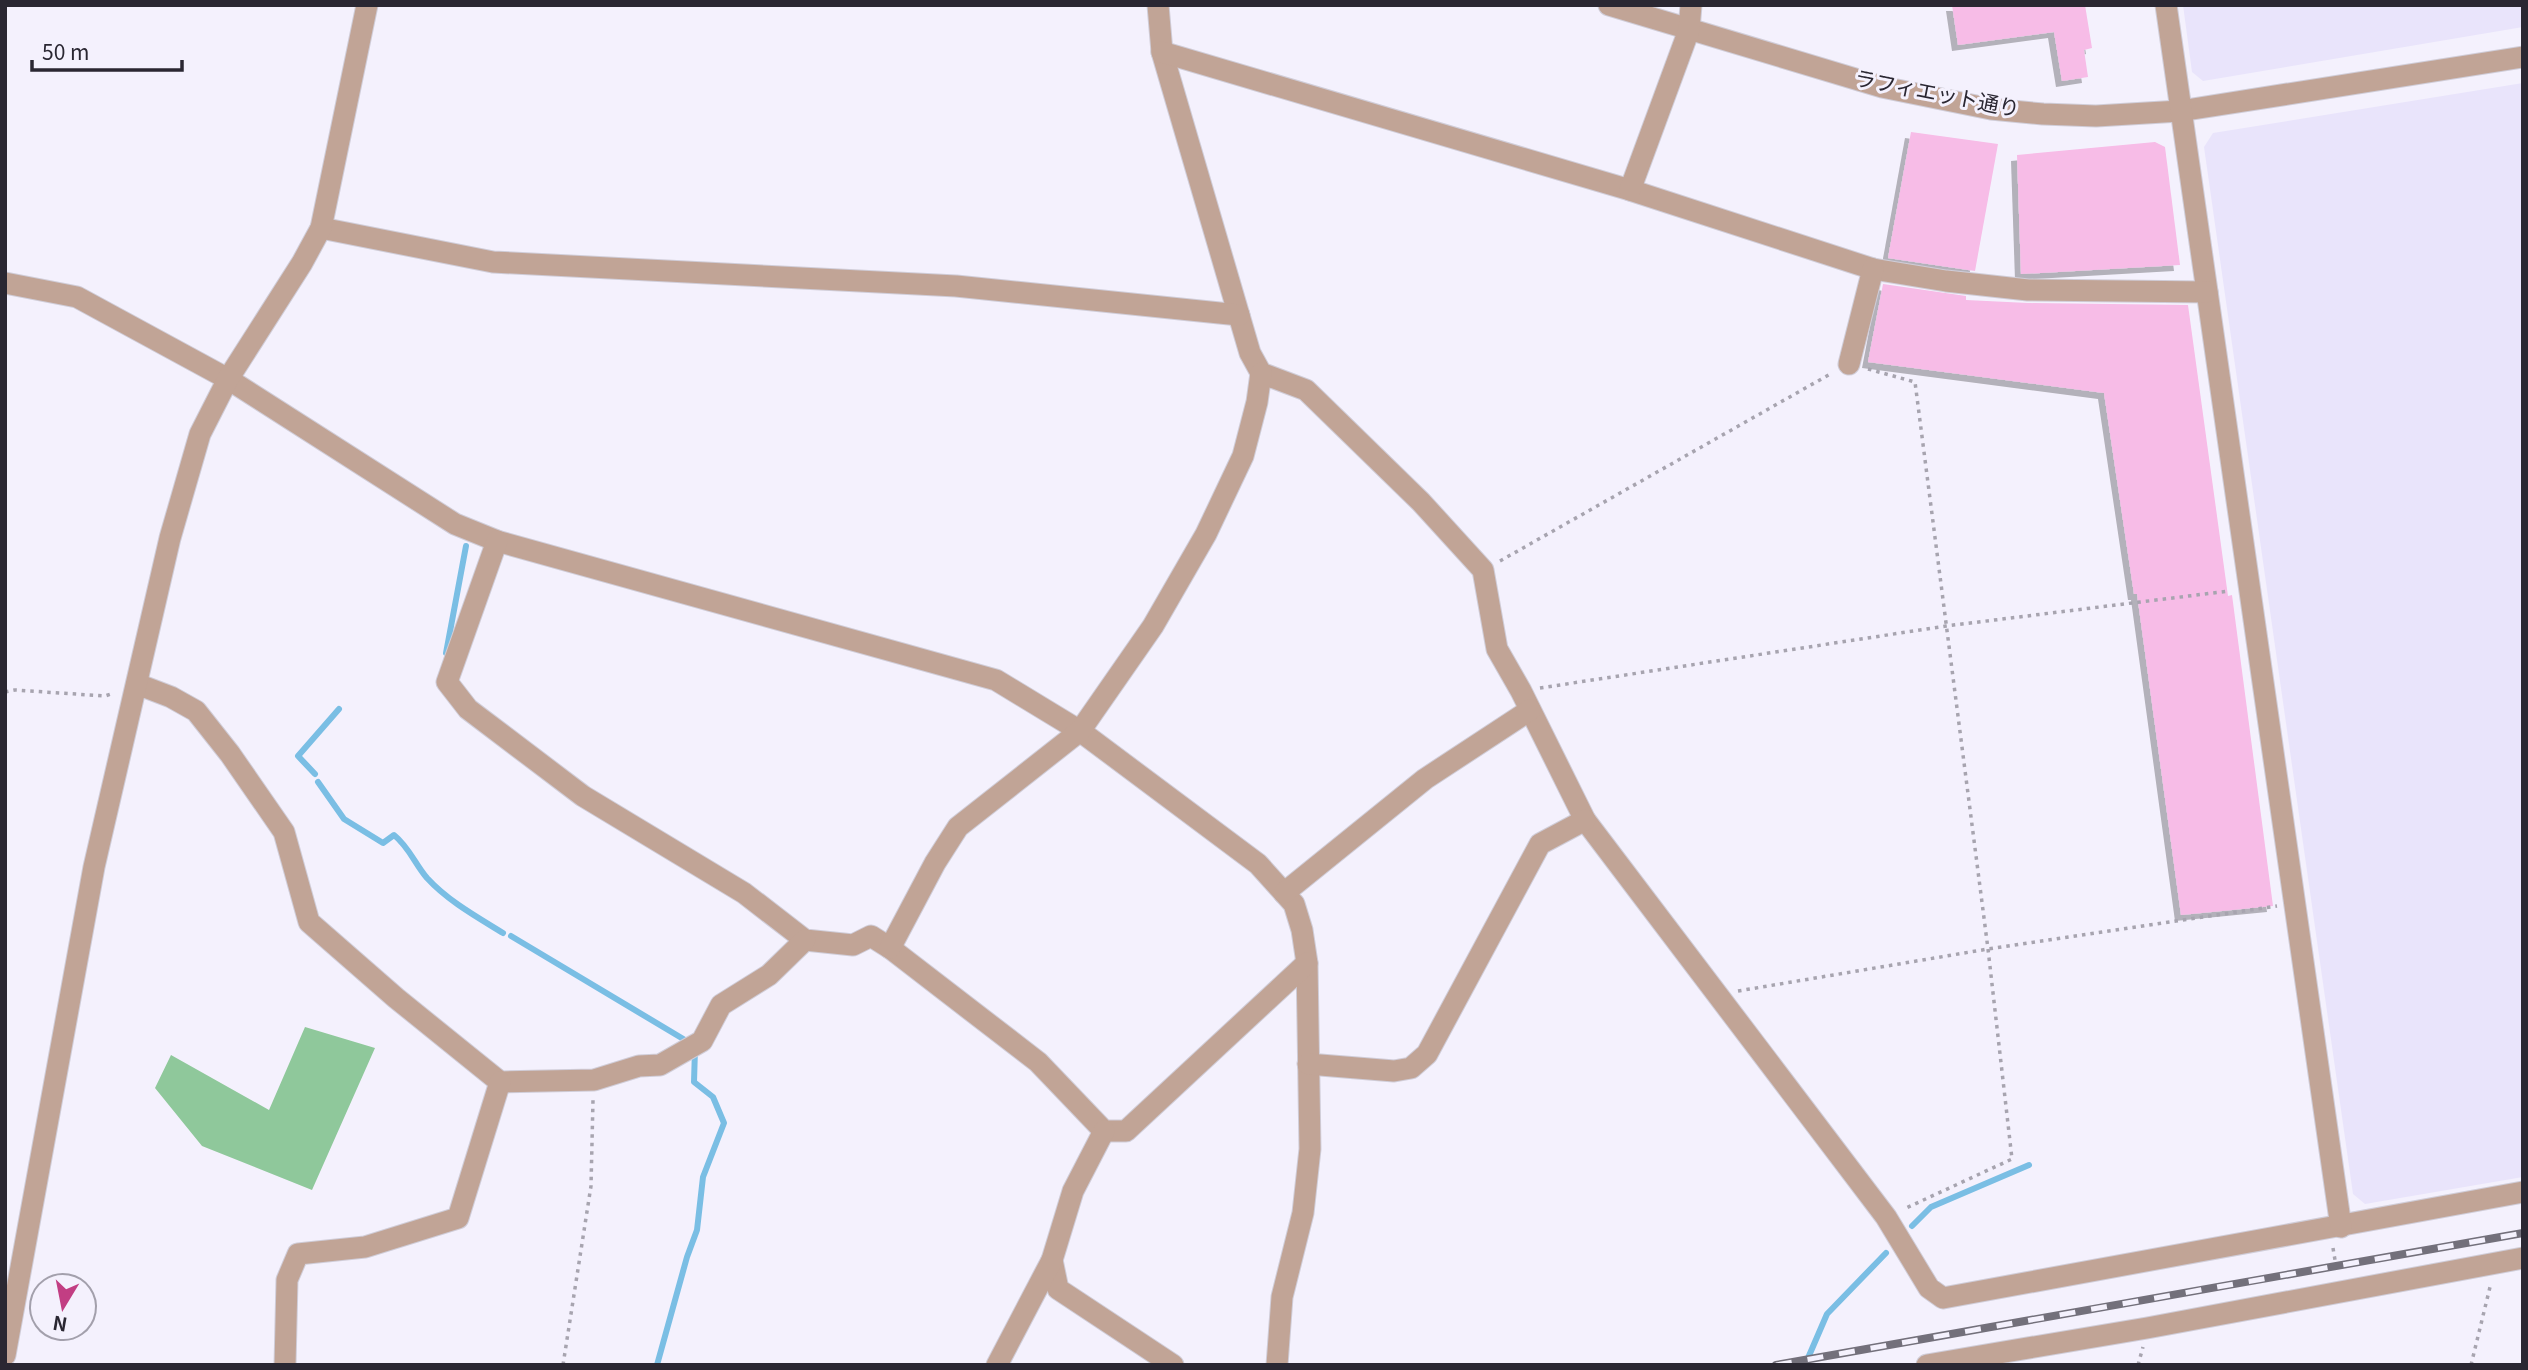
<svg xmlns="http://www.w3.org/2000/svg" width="2528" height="1370" viewBox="0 0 2528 1370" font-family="Georgia,'Noto Sans JP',serif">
	<defs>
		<filter id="shadow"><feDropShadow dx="-6" dy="6" stdDeviation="0" flood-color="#0004"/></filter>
	</defs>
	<rect width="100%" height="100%" fill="#f4f1fd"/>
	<g fill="#e9e4fb">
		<polygon points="2183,5 2523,5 2523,27 2203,81 2192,72"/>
		<polygon points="2523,83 2523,1177 2365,1204 2353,1194 2204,147 2213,133"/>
	</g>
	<polygon fill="#8fc89b" points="305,1027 375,1048 312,1190 202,1146 155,1088 171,1055 269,1110"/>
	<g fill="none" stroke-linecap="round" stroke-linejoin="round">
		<g stroke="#7abee4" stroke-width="6">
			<polyline points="446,653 466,546"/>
			<polyline points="315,774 298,756 339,709"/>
			<path d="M 318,782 L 344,819 L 383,843 L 394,835 C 409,847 415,864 427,878 C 448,901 477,917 503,933"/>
			<polyline points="511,936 690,1043"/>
			<polyline points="1912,1226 1931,1207 2029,1165"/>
			<polyline points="657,1365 687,1257 697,1230 703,1177 724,1123 713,1097 694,1082 695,1049"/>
			<polyline points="1805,1365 1827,1314 1886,1253"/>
		</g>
	</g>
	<g fill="#f7bce7" filter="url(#shadow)">
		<polygon points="1952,5 2085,5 2092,48 2084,50 2088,77 2062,81 2054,32 1958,45"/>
		<polygon points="1911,132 1998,144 1975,271 1888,258"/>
		<polygon points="2155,142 2165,147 2180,265 2021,274 2017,155"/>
		<polygon points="1883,284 1966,296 1966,300 2028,303 2188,305 2228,596 2232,595 2273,906 2181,915 2137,594 2134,594 2104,393 1868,362"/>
	</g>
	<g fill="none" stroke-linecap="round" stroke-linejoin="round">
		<defs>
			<g id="minor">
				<polyline points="1158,5 1162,52 1250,353 1261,373 1306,390 1421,502 1483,570 1497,649 1521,691 1585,820 1886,1217 1929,1288 1943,1298 2523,1192"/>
				<polyline points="1609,5 1882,87 1991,109 2043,114 2096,116 2180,111 2523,57"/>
				<polyline points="2166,5 2341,1227"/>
				<polyline points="1162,52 1630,190 1873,269 1946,281 2028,290 2207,292"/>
				<polyline points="1630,190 1689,30 1691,5"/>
				<polyline points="321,228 493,262 956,286 1239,315"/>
				<polyline points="5,283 77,297 228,379 455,524 497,541 996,680 1080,731 1258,864 1294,904 1302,930 1307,963 1310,1149 1303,1213 1282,1297 1277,1365"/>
				<polyline points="1849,364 1873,269"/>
				<polyline points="497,541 447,682 468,709 583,796 744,893 805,940 853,945 871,936 890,948 1038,1062 1104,1131 1126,1131 1307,963"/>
				<polyline points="137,684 171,697 196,711 230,754 284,832 309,922 396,998 500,1082 594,1080 639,1066 660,1065 702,1041 721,1005 769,975 805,940"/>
				<polyline points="1284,893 1425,779 1530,710"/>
				<polyline points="890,948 935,863 958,827 1080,731 1153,626 1206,534 1243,456 1257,402 1261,373"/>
				<polyline points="1308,1064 1394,1071 1411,1068 1427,1054 1540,844 1585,820"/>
				<polyline points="1052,1260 1058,1289 1173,1365"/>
				<polyline points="5,1355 94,867 170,538 200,434 228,379 302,263 321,228 367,5"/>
				<polyline points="285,1365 287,1280 298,1254 365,1247 458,1218 500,1082"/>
				<polyline points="997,1365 1052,1260 1073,1191 1104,1131"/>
				<polyline points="1927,1365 2147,1328 2523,1258"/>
			</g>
		</defs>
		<use href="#minor" stroke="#d0cdd8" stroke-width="23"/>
		<g stroke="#a7a4af" stroke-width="3.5" stroke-dasharray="3.5 5" stroke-linecap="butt">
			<polyline points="1868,369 1915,382 1988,949 2012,1159 1904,1209"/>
			<polyline points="1500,561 1832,373"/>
			<polyline points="1540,688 1946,626 2229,591"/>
			<polyline points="5,692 15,690 105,696 114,693"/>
			<polyline points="1738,991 1988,949 2277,906"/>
			<polyline points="2333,1248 2337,1272"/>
			<polyline points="563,1365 591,1186 593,1100"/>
			<polyline points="2138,1365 2143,1347"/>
			<polyline points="2471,1365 2491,1283"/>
		</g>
		<use href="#minor" stroke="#c1a496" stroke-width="21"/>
		<defs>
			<polyline id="rail" points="1776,1365 2523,1233"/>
		</defs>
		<use href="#rail" stroke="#73707b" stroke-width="8"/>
		<use href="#rail" stroke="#f4f1fd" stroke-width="5" stroke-dasharray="16" stroke-linecap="butt"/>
	</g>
	<g text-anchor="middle" stroke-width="6" stroke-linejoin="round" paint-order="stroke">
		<g font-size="21" fill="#2a2732" stroke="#f4f1fd">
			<text transform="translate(1937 94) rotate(11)" y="7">ラフィエット通り</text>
		</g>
	</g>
	<rect width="2528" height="1370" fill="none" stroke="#2a2732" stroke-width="14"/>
	<g transform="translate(63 1307) rotate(190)"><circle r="33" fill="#f4f1fd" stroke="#a3a0ac" stroke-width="2"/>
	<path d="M0-5L12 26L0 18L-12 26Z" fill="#c23e83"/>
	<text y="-10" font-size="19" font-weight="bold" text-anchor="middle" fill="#2a2732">N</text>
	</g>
	<path d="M32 60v10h150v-10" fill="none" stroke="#2a2732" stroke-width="3.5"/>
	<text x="42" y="60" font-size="21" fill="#2a2732" stroke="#f4f1fd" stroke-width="5" paint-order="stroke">50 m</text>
</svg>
